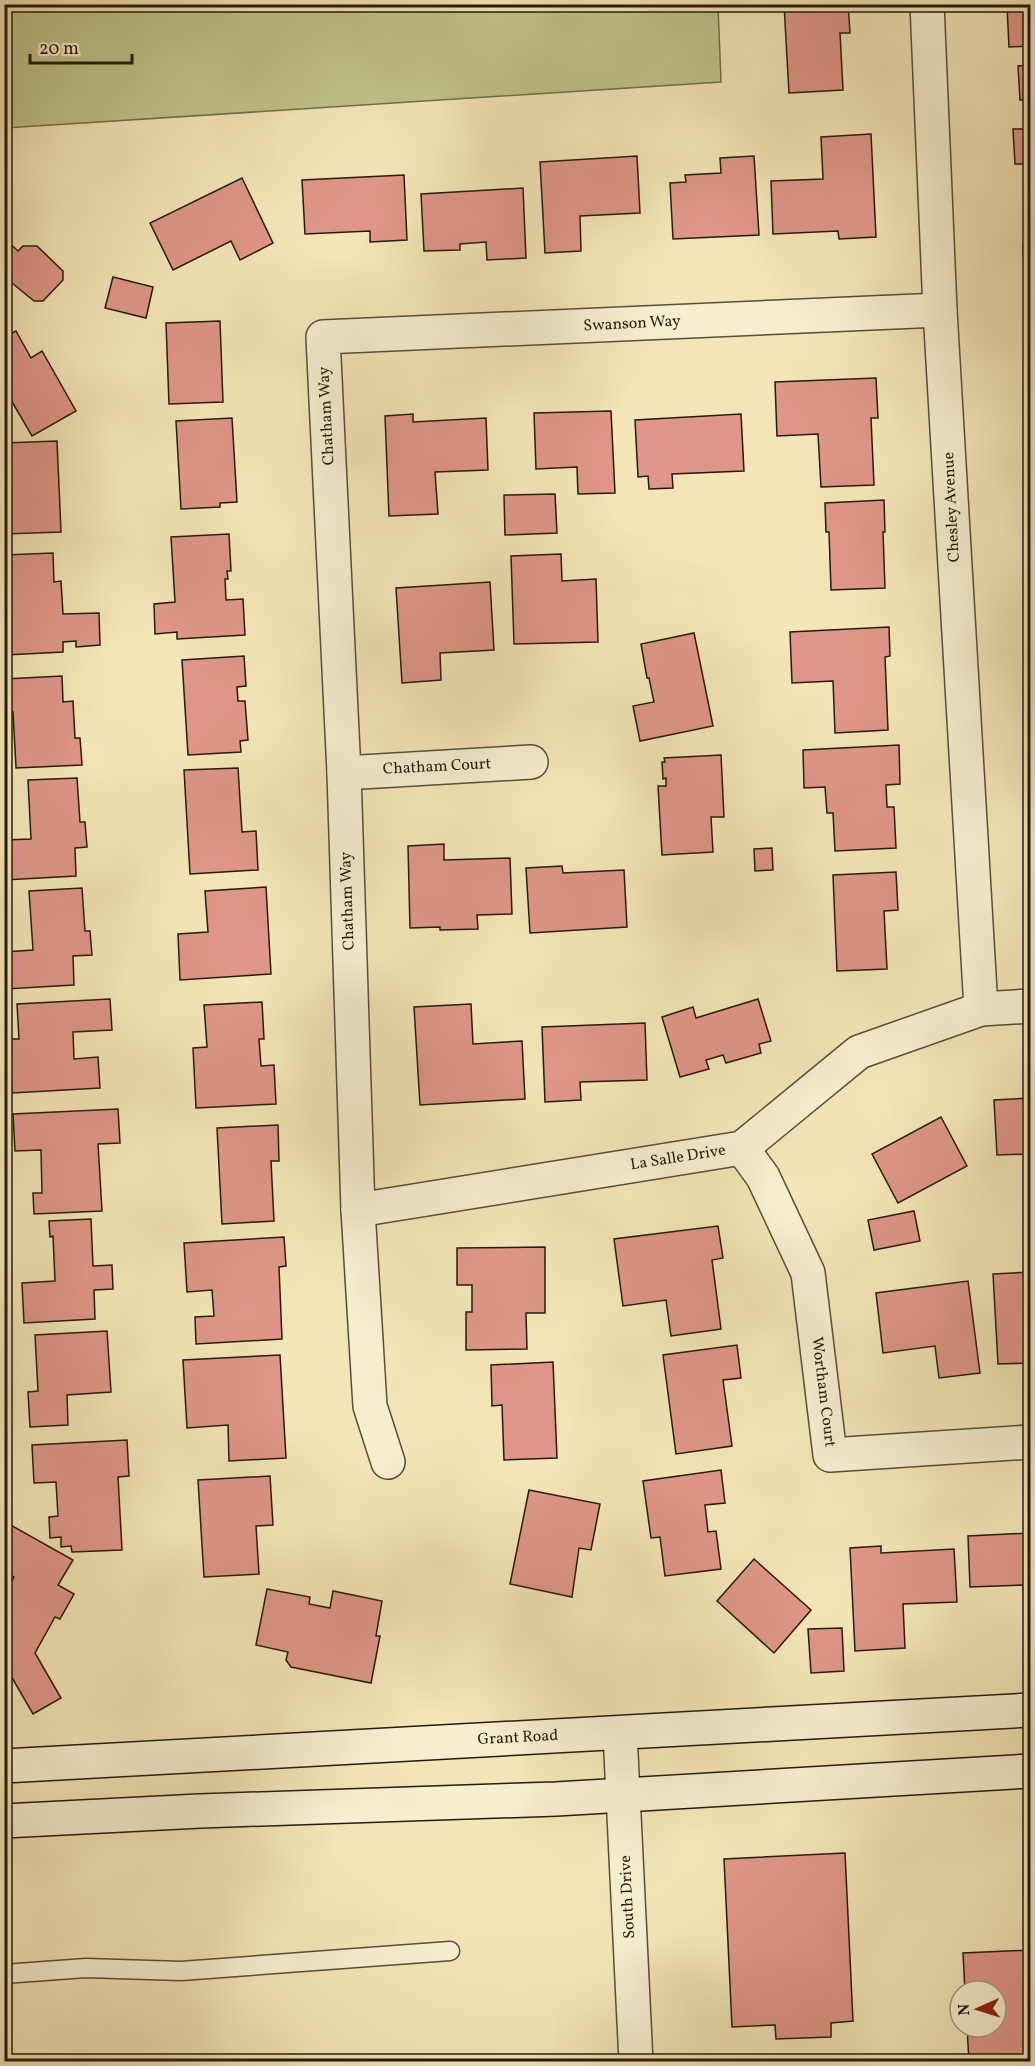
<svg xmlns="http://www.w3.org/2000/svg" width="1035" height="2066" font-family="Vollkorn,serif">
	<rect width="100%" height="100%" fill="#f3e5b7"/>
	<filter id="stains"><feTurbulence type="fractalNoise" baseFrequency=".00333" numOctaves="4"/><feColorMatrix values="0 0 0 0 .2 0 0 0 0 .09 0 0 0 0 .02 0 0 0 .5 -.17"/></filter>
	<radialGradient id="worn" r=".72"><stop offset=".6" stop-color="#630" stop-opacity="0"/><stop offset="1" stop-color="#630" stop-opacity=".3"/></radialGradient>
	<polygon fill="#c0c38a" stroke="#726f4c" stroke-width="1.5" points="5,4 718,5 721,82 5,128"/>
	<g fill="#df9688" stroke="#251b0d" stroke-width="1.5">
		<polygon points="784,4 848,4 850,33 840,33 843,90 789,93"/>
		<polygon points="1015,4 1030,4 1030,46 1009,47 1007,6"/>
		<polygon points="1030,65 1030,164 1015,164 1013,129 1027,129 1025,100 1020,100 1018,66"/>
		<polygon points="871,134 876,237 839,239 838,231 773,234 771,181 823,179 821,137"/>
		<polygon points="637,156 640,213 580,216 581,251 545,253 540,162"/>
		<polygon points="754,156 759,235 673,239 670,183 686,182 685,175 721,173 720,158"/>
		<polygon points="404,175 407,240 370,242 370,231 305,234 302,180"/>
		<polygon points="242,178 273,243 240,260 231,241 173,270 150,223"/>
		<polygon points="523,188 526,258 487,260 486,242 460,244 460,250 424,251 421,194"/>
		<polygon points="4,238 18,251 23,246 37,246 63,271 63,280 43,301 34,301 12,283 4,291"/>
		<polygon points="1023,246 1030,246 1030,281 1025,281"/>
		<polygon points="113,277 153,287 146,318 105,308"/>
		<polygon points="4,297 11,304 4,311"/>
		<polygon points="1030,299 1030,339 1028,340 1026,300"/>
		<polygon points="220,321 223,402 169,404 166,323"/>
		<polygon points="16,331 31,358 42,351 76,411 32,436 4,388 4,337"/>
		<polygon points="876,378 878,418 871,418 874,485 821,487 818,434 777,436 775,382"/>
		<polygon points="611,411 615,493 578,494 577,467 536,469 534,413"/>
		<polygon points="413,414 413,422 486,418 488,470 435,472 438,514 389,516 385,416"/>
		<polygon points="741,414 744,471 672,474 673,488 649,489 648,476 638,477 635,420"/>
		<polygon points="232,418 237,502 220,503 220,507 181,509 176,421"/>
		<polygon points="57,441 61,532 4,534 4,443"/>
		<polygon points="555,494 557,533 505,535 504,495"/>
		<polygon points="884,500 885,532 883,532 885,588 831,590 829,532 826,532 825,503"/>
		<polygon points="229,534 231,571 227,571 228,579 225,579 226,600 243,599 245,635 177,639 177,632 155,634 154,604 175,602 171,537"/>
		<polygon points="53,553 54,582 61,581 63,614 99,613 100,645 76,647 76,641 63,642 63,652 6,655 4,555"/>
		<polygon points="561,554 562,581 596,579 598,642 514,644 511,556"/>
		<polygon points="490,582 494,650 440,653 441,680 402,683 396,588"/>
		<polygon points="889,627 890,656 885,657 888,730 835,733 833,681 792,683 790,632"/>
		<polygon points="694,633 713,726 640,741 633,706 654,702 649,678 647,678 641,644"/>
		<polygon points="244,656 246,686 237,687 238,701 245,701 248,740 240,741 241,752 188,755 182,660"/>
		<polygon points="62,676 63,702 73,701 75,738 80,738 82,765 16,768 13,712 4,712 4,679"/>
		<polygon points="899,745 900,784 886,785 887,807 894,807 896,848 835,851 833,813 827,813 825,787 804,788 803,750"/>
		<polygon points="721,755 724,817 711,817 713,852 662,855 658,786 666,786 666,778 663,779 662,762 665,762 664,758"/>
		<polygon points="238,768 242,832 256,831 258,870 190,874 184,770"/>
		<polygon points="77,778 80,822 85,822 87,847 75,848 76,876 4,880 4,840 31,839 28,780"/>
		<polygon points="444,844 444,860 510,858 512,914 477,915 478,929 440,930 440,927 410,928 408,846"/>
		<polygon points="772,848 773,870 755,871 754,849"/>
		<polygon points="562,866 563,873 624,870 627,927 530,933 526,868"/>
		<polygon points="896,872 898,910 884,911 887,969 837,971 833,875"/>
		<polygon points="266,887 271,974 180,980 178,934 208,932 205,891"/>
		<polygon points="82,888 85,931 90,931 92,955 73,956 74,985 5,989 4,952 33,950 29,891"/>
		<polygon points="110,999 112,1030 73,1032 74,1059 98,1057 100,1088 12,1093 9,1039 19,1039 17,1004"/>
		<polygon points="758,999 771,1041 759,1044 761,1053 726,1063 723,1055 706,1060 709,1069 680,1077 662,1017 693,1007 696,1018"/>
		<polygon points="262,1002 264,1039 259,1039 261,1066 274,1065 276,1104 196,1108 193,1048 207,1047 204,1005"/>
		<polygon points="471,1004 473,1044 522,1041 525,1099 420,1105 414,1007"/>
		<polygon points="645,1023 647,1080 580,1082 581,1100 545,1102 542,1027"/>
		<polygon points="1030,1098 1030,1154 997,1155 994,1100"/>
		<polygon points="118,1109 120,1143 98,1144 102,1211 34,1214 33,1193 42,1193 41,1150 15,1151 13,1114"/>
		<polygon points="941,1117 967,1166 898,1203 872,1154"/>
		<polygon points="278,1125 279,1161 271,1161 274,1221 222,1224 217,1128"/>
		<polygon points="914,1211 920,1241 874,1250 868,1220"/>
		<polygon points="91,1219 93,1266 112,1265 113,1289 94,1290 95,1319 24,1323 22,1283 55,1281 53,1236 50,1237 49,1221"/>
		<polygon points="718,1226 723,1258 712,1260 721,1329 671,1336 666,1300 623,1306 614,1239"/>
		<polygon points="284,1237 286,1266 279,1267 282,1339 196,1344 195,1317 214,1316 212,1290 187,1292 184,1243"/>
		<polygon points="545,1247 545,1313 526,1313 527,1349 466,1350 466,1312 472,1312 472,1285 457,1285 457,1248"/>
		<polygon points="1030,1272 1030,1363 998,1364 993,1274"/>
		<polygon points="968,1281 980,1373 939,1378 935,1346 883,1353 876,1293"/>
		<polygon points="107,1331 111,1392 67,1395 68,1425 30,1427 28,1392 38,1391 35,1335"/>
		<polygon points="737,1345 741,1378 723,1380 732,1446 676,1454 663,1355"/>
		<polygon points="280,1355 286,1458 229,1461 228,1425 187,1428 183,1360"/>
		<polygon points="553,1362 557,1458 504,1460 502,1405 492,1406 491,1365"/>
		<polygon points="127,1440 129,1476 118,1477 122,1550 72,1552 71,1546 61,1547 61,1537 50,1538 49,1517 58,1516 56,1482 34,1483 32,1445"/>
		<polygon points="721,1470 725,1503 705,1505 708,1532 716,1531 721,1569 665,1576 660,1537 651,1538 643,1481"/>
		<polygon points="270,1476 273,1525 256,1526 259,1574 204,1577 198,1480"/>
		<polygon points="529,1490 600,1504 591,1550 579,1548 572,1597 510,1584"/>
		<polygon points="7,1523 73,1560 58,1585 74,1594 60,1619 55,1617 35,1653 61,1698 33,1714 4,1664 4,1594 14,1577 4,1571 4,1528"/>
		<polygon points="1030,1533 1030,1626 1025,1627 1023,1585 970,1587 968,1536"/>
		<polygon points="881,1546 881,1553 954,1549 957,1602 903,1604 905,1648 855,1651 850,1548"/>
		<polygon points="754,1559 811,1610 774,1653 717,1601"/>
		<polygon points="267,1589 310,1597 309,1604 330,1608 333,1591 382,1601 376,1636 380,1636 371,1683 291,1667 286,1660 288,1652 256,1645"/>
		<polygon points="842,1628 844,1671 811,1673 808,1629"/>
		<polygon points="845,1853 853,2021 831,2023 831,2037 776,2039 775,2025 732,2027 724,1859"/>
		<polygon points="1030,1950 1030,2062 969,2062 967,2027 996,2027 996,1991 965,1991 963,1953"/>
	</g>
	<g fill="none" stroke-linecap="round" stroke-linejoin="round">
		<g stroke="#584e38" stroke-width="21">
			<polyline id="lane" points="4,1974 86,1968 181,1971 450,1951"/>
		</g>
		<g stroke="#584e38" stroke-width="36">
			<g id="street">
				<polyline points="927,4 940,310 981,1009"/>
				<polyline points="344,773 531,762"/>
				<polyline points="742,1148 763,1177 808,1273 830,1455 1030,1442"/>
				<polyline points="358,1210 742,1148 859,1052 981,1009 1030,1006"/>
				<polyline points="388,1462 370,1406 358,1210 344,773 323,337 940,310"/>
				<polyline points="620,1733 636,2062"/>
			</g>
		</g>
		<g stroke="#251b0d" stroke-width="36">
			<g id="secondary">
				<polyline points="4,1766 1030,1710"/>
				<polyline points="4,1821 200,1811 556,1799 1030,1771"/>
			</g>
		</g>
		<use href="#lane" stroke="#f7eed0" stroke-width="18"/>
		<use href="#street" stroke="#f7eed0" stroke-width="33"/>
		<use href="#secondary" stroke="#f7eed0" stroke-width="33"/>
	</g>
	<g text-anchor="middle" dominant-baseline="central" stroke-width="6" stroke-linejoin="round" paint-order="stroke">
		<g font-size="16" fill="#251b0d" stroke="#f7eed0">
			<text transform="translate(632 324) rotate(-3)">Swanson Way</text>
			<text transform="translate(327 416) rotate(-93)">Chatham Way</text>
			<text transform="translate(952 507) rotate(-93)">Chesley Avenue</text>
			<text transform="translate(437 767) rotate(-3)">Chatham Court</text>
			<text transform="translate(348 901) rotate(-92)">Chatham Way</text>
			<text transform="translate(678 1158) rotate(-9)">La Salle Drive</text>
			<text transform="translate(823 1392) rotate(83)">Wortham Court</text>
			<text transform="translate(518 1738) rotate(-3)">Grant Road</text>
			<text transform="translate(628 1897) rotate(-93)">South Drive</text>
		</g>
	</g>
	<rect width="1035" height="2066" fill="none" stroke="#f3e5b7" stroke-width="24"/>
	<rect x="6" y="6" width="1023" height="2054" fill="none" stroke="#251b0d" stroke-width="3"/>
	<rect x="12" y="12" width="1011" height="2042" fill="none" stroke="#251b0d" stroke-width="1.5"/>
	<g transform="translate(978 2009) rotate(267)"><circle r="28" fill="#f7eed0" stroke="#a39a82" stroke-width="1.5"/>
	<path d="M0-4.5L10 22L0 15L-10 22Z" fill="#8f2418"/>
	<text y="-9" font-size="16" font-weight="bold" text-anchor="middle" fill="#251b0d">N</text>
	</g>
	<path d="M30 54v9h102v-9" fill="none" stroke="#251b0d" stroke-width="3"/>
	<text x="39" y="54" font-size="18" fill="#251b0d" stroke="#f7eed0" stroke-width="4.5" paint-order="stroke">20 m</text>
	<rect width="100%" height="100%" filter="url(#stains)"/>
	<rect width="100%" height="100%" fill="url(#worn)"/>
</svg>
